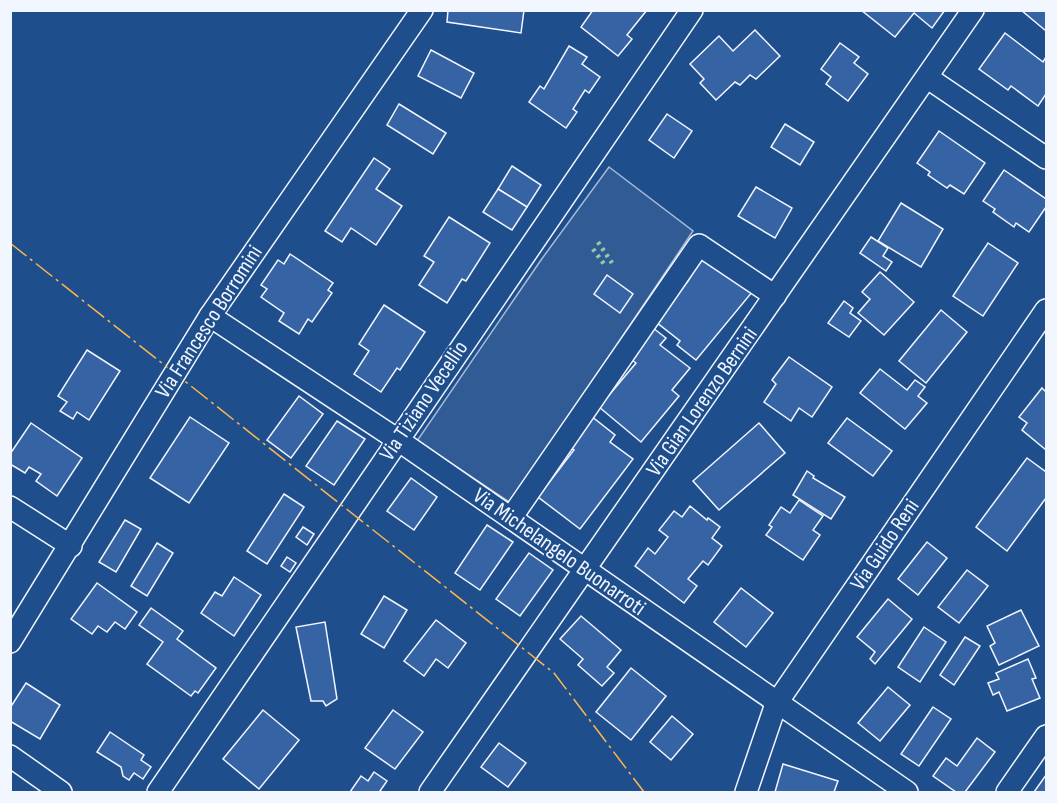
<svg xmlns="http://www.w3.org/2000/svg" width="1057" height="803" font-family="'Sofia Sans Condensed',sans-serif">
	<rect width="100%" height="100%" fill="#1f4e8c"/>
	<polygon fill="#305b95" stroke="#a8bbd7" stroke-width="1.5" points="609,167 693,231 511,503 417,441 541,260"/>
	<g fill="#3563a3" stroke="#f2f6ff" stroke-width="1.5">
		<polygon points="448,10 524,10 521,33 447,22"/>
		<polygon points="593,10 647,10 627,35 632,39 618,56 581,27"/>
		<polygon points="861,10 945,10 932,28 914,13 895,37"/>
		<polygon points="1021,10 1046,10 1046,31"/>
		<polygon points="755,30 780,56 756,79 750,75 740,85 735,82 716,100 700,83 704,79 690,64 719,36 733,51"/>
		<polygon points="1005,33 1043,62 1046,57 1046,94 1038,106 1011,86 1008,90 979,69"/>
		<polygon points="840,43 859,57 854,63 868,74 848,101 826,84 831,77 821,69"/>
		<polygon points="569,46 587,57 582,64 600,77 589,93 585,90 573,109 577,112 566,128 529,102 540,86 544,89"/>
		<polygon points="431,50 474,73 461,98 418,76"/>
		<polygon points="399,104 446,133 433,154 387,125"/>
		<polygon points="667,114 692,131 674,158 649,140"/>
		<polygon points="785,124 814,142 800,165 771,147"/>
		<polygon points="939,131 985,163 964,194 950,185 947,188 928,175 930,172 917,163"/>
		<polygon points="374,158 390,169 376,189 402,206 376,245 351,228 342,242 325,231"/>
		<polygon points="512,166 541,185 527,207 498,189"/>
		<polygon points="1004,170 1046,199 1046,207 1029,232 1016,223 1014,227 993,212 995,209 983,201"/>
		<polygon points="756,187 792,208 775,238 738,216"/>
		<polygon points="498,189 527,207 512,230 483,212"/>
		<polygon points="901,203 943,229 921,267 878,241"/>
		<polygon points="449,217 490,243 466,281 462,279 447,303 419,285 434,262 424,256"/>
		<polygon points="871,237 888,248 883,256 892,262 886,271 860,253"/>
		<polygon points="988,243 1018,263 983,316 953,296"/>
		<polygon points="290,254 333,283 328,290 332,293 312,322 308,319 299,334 279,321 284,313 261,297 267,289 261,285 278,260 284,264"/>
		<polygon points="703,255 753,291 696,360 677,345 680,341 656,322 688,281"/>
		<polygon points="880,272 914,302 884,335 858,313 870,299 862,292"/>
		<polygon points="607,275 633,294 620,313 594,294"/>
		<polygon points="844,301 853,308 850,313 861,321 849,337 828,323"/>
		<polygon points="384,305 425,332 400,370 397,368 381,392 354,374 369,351 359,344"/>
		<polygon points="941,310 967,332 926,383 899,361"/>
		<polygon points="653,328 666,338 660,345 690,368 672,390 679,396 641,442 599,407 636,363 628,357"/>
		<polygon points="87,350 120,371 89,420 77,412 73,419 60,411 67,402 58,396"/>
		<polygon points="789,357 832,387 812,417 799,408 791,421 764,402 776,384 772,380"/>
		<polygon points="880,369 907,390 915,380 925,387 918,396 927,403 905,429 860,393"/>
		<polygon points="1042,388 1046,392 1046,450 1022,430 1027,423 1019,417"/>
		<polygon points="299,396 323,414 291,458 267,440"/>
		<polygon points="591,416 615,435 610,442 633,459 580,529 538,497 574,450 568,446"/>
		<polygon points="190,417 229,443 189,503 150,478"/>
		<polygon points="847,418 892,451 873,476 828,443"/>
		<polygon points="337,421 365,439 334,485 306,466"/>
		<polygon points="31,423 82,458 57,496 36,481 41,474 29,467 25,473 10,464 10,454"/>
		<polygon points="759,423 785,453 719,510 693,481"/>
		<polygon points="1027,458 1046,472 1046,498 1007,551 976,527"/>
		<polygon points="807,471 814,476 813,478 845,497 831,519 793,495"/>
		<polygon points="411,478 437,497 414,530 387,511"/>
		<polygon points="284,494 304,507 267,564 247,551"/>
		<polygon points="799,500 823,516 813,530 820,535 803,560 766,535 772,527 769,525 781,507 790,513"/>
		<polygon points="690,506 707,520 708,518 720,527 712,538 722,546 708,565 703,561 688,579 697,586 684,603 635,566 648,548 655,554 668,537 659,530 674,511 682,517"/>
		<polygon points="125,520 141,529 116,572 99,562"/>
		<polygon points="487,525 513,542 480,590 455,573"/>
		<polygon points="303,527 314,534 307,545 296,537"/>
		<polygon points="927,542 947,558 918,595 898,579"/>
		<polygon points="157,543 173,553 147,596 131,586"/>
		<polygon points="529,553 553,570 520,616 496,599"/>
		<polygon points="287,557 296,563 290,572 281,566"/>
		<polygon points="967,570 988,586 959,623 938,607"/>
		<polygon points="234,577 261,595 234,636 201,613 215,592 222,596"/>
		<polygon points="97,583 137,612 125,629 115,622 107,632 98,626 92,634 71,619"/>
		<polygon points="741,588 773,613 746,647 714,622"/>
		<polygon points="384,596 407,610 384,648 361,634"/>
		<polygon points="888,599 912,619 875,664 870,659 875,652 857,637"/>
		<polygon points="151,608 183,631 177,639 216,668 198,693 195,691 191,696 147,664 163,642 139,625"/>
		<polygon points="1021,610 1039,646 999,665 990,646 995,643 987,626"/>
		<polygon points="581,616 621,650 607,667 614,673 602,686 578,665 583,659 560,639"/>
		<polygon points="436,620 466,643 448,668 436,659 424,676 404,661"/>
		<polygon points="325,622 337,699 326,706 323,701 311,701 296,627"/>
		<polygon points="924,627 946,642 920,682 898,667"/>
		<polygon points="965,637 980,646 954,685 940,675"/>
		<polygon points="1028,659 1036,678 1032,679 1040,698 1007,711 999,692 993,695 988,683 999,679 996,673"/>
		<polygon points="631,668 666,696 631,740 596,712"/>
		<polygon points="26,683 60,705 40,739 10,721 10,708"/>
		<polygon points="888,687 910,705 880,741 858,723"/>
		<polygon points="933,707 951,719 919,766 901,754"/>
		<polygon points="263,710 299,740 259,789 223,759"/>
		<polygon points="393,710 423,732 395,769 365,748"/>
		<polygon points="672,716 693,734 671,760 650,742"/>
		<polygon points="110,732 144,755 141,760 151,767 143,779 134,773 129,780 123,776 121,767 97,752"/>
		<polygon points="977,738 995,752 965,792 956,792 933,776 946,758 957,766"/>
		<polygon points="499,743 526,763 508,787 481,767"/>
		<polygon points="783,764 838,781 834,792 775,792"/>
		<polygon points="374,772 387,781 380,791 382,792 350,792 361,776 368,781"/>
		<polygon points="1046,775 1046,792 1034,792"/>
	</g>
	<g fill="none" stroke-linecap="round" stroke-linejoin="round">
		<g stroke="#f2f6ff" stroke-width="24">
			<g id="minor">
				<polyline points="928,78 1046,158"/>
				<polyline points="210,316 398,440 907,792"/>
				<polyline points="10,507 71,546"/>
				<polyline points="511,518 699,245 775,296"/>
				<polyline points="10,642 210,316 422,10"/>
				<polyline points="10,756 61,792"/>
				<polyline points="158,792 692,10"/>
				<polyline points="430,792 973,10"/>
				<polyline points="746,792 776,704 1046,310"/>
				<polyline points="1007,792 1046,736"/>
			</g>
		</g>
		<use href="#minor" stroke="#1f4e8c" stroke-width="21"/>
		<g stroke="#97c8a6" stroke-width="4.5" stroke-dasharray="3 4.5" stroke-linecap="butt">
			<polyline points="598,242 612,263"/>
			<polyline points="593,249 604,264"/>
		</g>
		<polyline stroke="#ffb74d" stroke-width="1.5" stroke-dasharray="21 4.5 3 4.5" stroke-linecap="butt" points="10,243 554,673 644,792"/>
	</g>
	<g text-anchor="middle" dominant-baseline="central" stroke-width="4.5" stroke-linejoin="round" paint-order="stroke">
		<g font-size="22" fill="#f2f6ff" stroke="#1f4e8c">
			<text transform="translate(209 322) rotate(-57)">Via Francesco Borromini</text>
			<text transform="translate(424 401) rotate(-56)">Via Tiziano Vecellio</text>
			<text transform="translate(702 402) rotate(-55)">Via Gian Lorenzo Bernini</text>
			<text transform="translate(885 545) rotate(-56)">Via Guido Reni</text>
			<text transform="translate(559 552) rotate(35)">Via Michelangelo Buonarroti</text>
		</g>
	</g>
	<rect width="1057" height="803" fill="none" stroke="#f2f6ff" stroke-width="24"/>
</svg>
